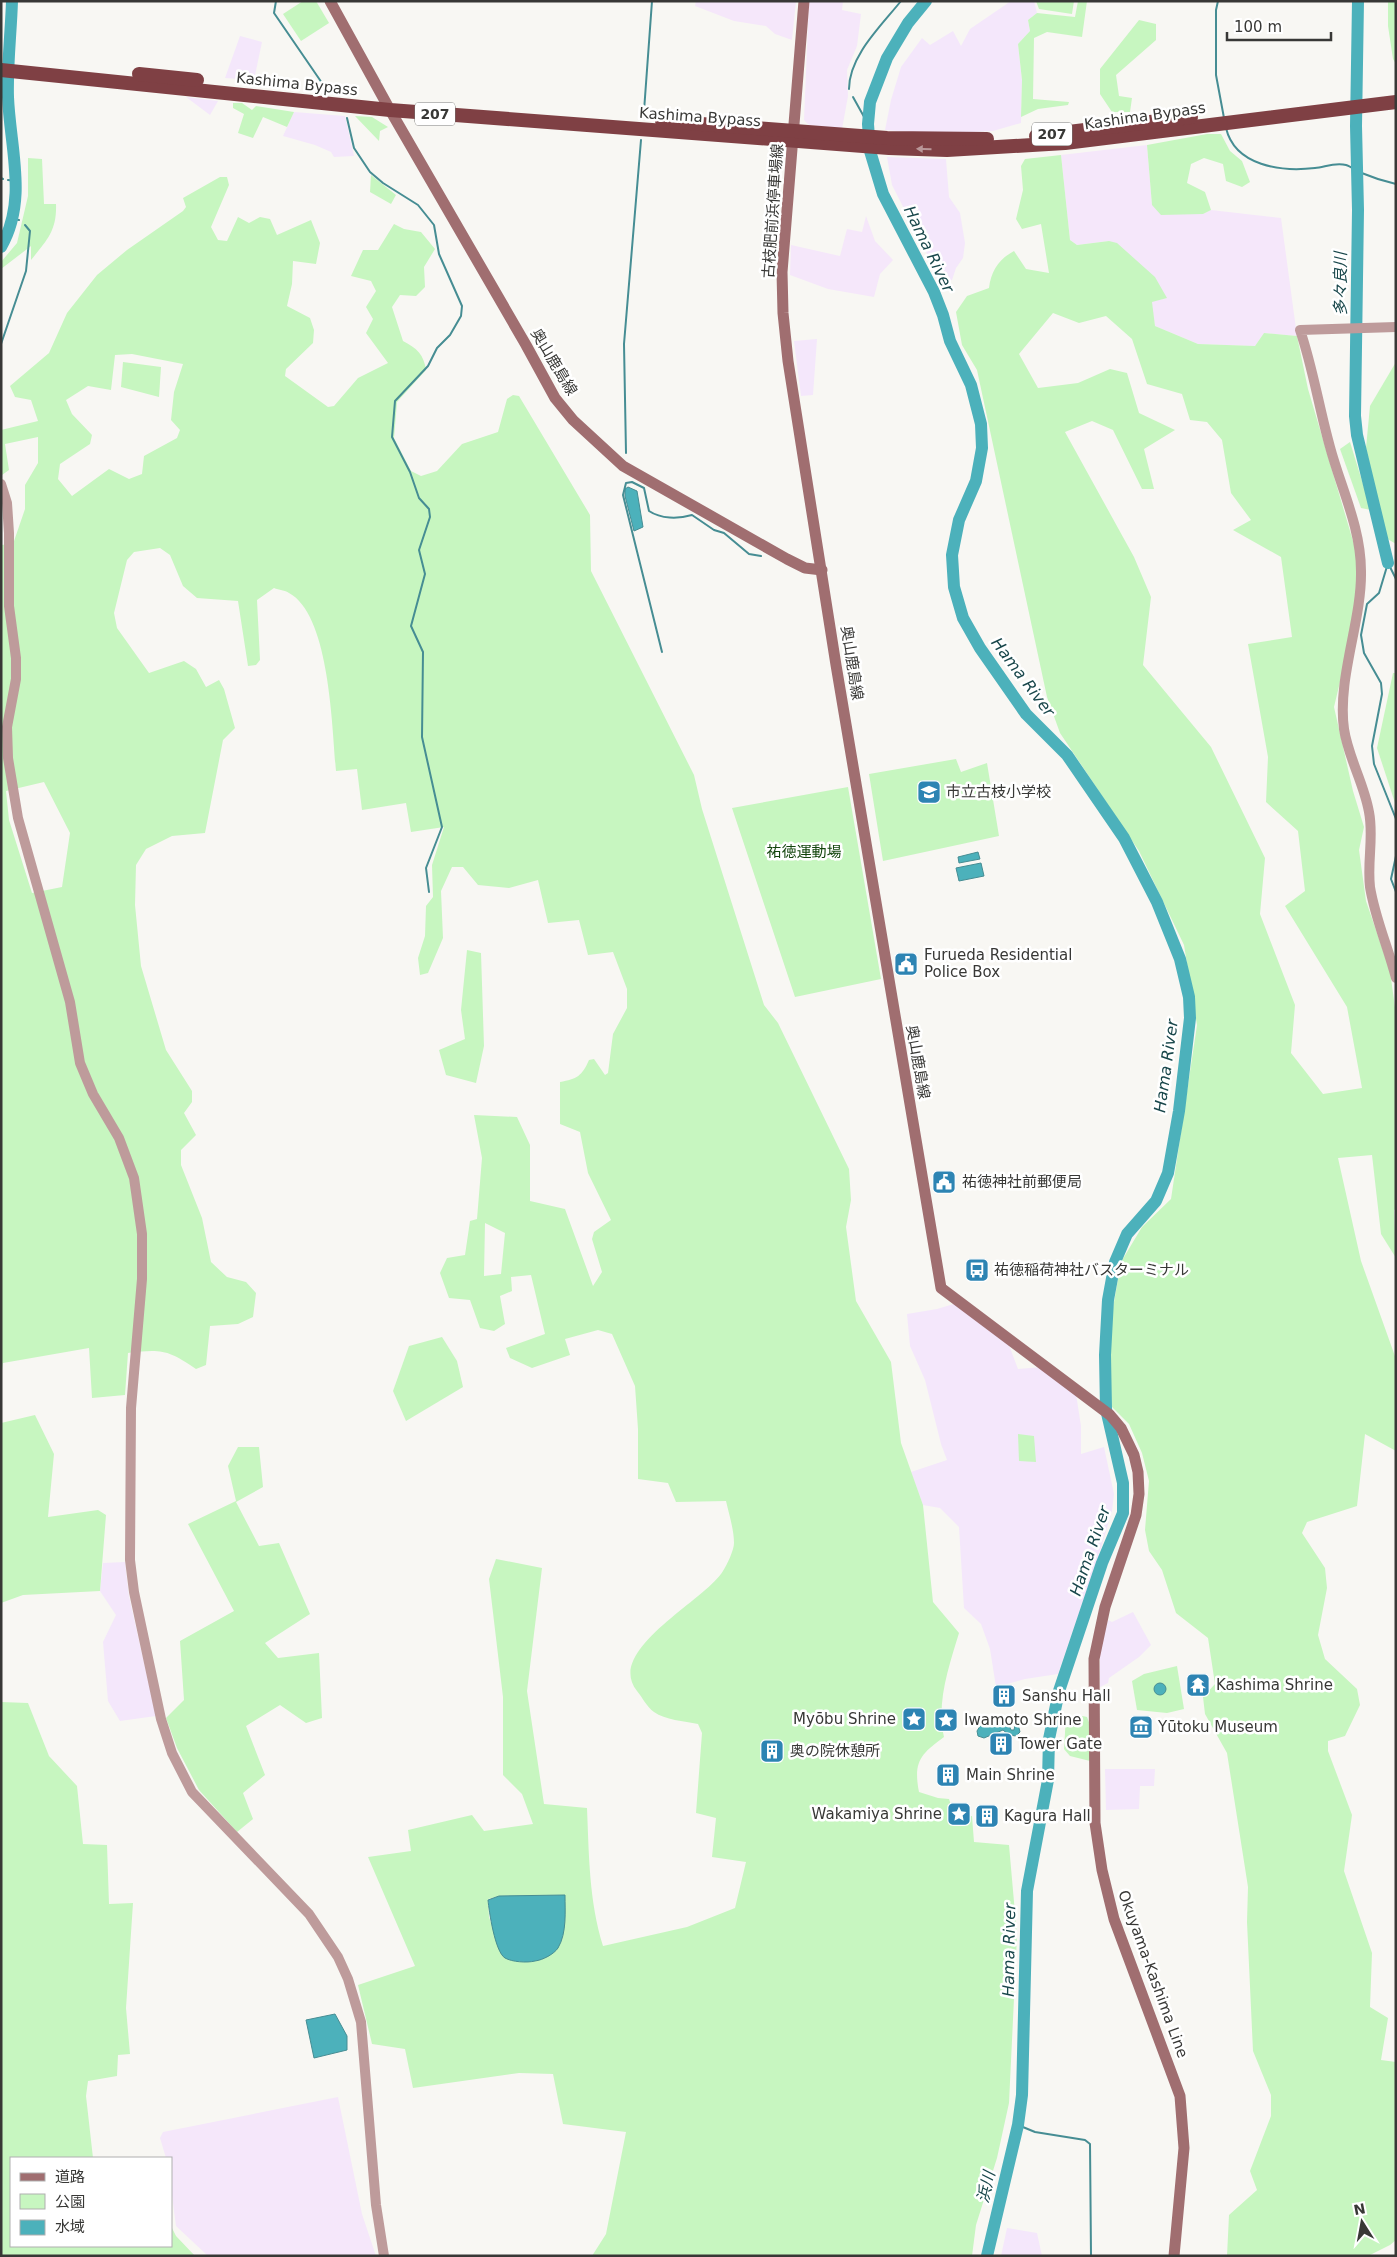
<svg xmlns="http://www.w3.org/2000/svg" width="1397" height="2257" font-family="'DejaVu Sans','Noto Sans JP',sans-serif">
	<rect width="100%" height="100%" fill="#f8f7f3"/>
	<g fill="#f4e7fb">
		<polygon points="1011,1 1034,1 1037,13 1028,20 1030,31 1018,44 1022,80 1021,123 993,131 933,134 885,130 891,100 901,67 922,38 930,45 953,31 961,46 970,29"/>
		<polygon points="240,36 262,42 254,80 225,78"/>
		<polygon points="186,97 218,101 210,115"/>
		<polygon points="294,112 345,116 354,156 334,157 331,152 315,145 283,136"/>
		<polygon points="887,157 946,159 949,197 960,213 965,243 963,258 956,268 952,280 942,283 892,185"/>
		<polygon points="817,339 813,395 801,396 794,341"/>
		<polygon points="957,1303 1007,1340 1018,1369 1043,1367 1076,1394 1081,1426 1081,1454 1104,1447 1114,1494 1112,1511 1101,1548 1058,1674 1025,1679 996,1687 990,1649 981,1624 964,1608 959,1527 940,1508 923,1505 911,1472 947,1460 941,1444 925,1380 910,1346 907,1314 937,1309"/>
		<polygon points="125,1562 129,1596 156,1716 120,1721 108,1701 103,1642 116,1615 100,1591 103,1563"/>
		<polygon points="1133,1612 1151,1645 1139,1657 1109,1678 1108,1683 1100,1687 1100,1649 1108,1620 1112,1622"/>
		<polygon points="1105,1769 1155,1769 1154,1786 1140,1786 1139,1809 1106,1810"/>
		<polygon points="1007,2228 1037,2233 1042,2256 1001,2256"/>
	</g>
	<g fill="#f5e7fa">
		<polygon points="696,1 796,1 792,40 775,34 766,26 734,21 695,6"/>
		<polygon points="809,1 843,1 842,10 861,14 857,46 847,70 848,96 842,129 809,125 804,120"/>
		<polygon points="1147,145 1152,205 1203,214 1211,210 1281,218 1297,336 1264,333 1255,346 1198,344 1155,326 1151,302 1166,298 1109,241 1077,245 1070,240 1061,155"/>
		<polygon points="866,216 875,241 893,260 880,274 874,297 828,289 790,275 791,245 840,256 847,229 862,232"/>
		<polygon points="338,2097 362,2214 376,2256 208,2256 176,2226 171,2188 171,2158 166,2158 160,2138 163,2132"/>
	</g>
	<g fill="#c7f6c0" fill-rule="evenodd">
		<polygon points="303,1 316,1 329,23 301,41 283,14"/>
		<polygon points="1036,1 1074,1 1072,14 1039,9"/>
		<polygon points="1078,1 1087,1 1082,37 1047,32 1034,38 1033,99 1069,102 1068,105 1038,109 1021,117 1022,80 1018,44 1030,31 1028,20 1037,13 1075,17"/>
		<polygon points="1388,1 1396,1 1396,64 1393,59 1388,26"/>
		<polygon points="1139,20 1156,24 1156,40 1116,75 1119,96 1132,98 1130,112 1112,112 1100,94 1100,69"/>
		<polygon points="233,103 242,103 252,110 256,106 294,112 287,127 263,117 253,138 238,133 244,114 233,108"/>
		<polygon points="355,116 372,117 388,127 380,131 379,141"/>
		<polygon points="1207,134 1221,134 1230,151 1242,161 1250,182 1242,187 1226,181 1223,164 1204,158 1191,164 1187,183 1205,192 1211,210 1203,214 1161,215 1152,205 1147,145"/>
		<path d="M 1061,155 L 1070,240 L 1077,245 L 1109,241 L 1117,243 L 1155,277 L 1167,298 L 1152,302 L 1155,326 L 1198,344 L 1255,346 L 1264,333 L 1297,336 L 1308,389 L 1361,568 L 1345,661 L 1334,707 L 1353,791 L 1364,827 L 1359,850 L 1366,901 L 1390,971 L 1396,1015 L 1396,1209 L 1394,1210 L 1396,1258 L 1381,1234 L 1372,1155 L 1338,1158 L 1361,1261 L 1396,1359 L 1396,1451 L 1365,1434 L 1357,1506 L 1307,1522 L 1302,1533 L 1325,1568 L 1327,1588 L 1318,1635 L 1325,1659 L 1357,1689 L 1360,1705 L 1345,1736 L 1328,1741 L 1328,1751 L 1352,1815 L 1344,1871 L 1372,1953 L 1370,2007 L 1388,2018 L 1381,2060 L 1396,2062 L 1396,2240 L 1390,2245 L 1368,2256 L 1227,2256 L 1229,2215 L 1257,2190 L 1250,2171 L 1271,2116 L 1271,2095 L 1253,2051 L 1247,1922 L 1248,1887 L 1227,1753 L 1205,1714 L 1203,1697 L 1215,1684 L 1208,1638 L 1176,1613 L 1162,1570 L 1149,1551 L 1145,1530 L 1149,1481 L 1142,1453 L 1129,1424 L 1111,1406 L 1110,1325 L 1121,1262 L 1142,1227 L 1171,1199 L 1197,1025 L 1184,945 L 1139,851 L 1060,733 L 1047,697 L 977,370 L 962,345 L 956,312 L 967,296 L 989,288 C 991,271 999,259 1014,251 L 1026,269 L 1049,273 L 1041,224 L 1022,229 L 1016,219 L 1023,190 L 1021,166 L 1025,159 ZM 1053,313 L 1079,323 L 1106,316 L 1132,339 L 1147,384 L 1182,394 L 1190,420 L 1207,422 L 1222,440 L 1231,493 L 1251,520 L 1233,530 L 1281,557 L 1292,637 L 1248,644 L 1268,757 L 1266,802 L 1298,831 L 1305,891 L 1285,906 L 1347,1007 L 1362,1088 L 1323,1094 L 1291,1053 L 1295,1005 L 1260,914 L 1265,858 L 1211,747 L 1143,665 L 1151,597 L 1134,557 L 1065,432 L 1092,421 L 1113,430 L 1142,489 L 1154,489 L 1144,449 L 1175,430 L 1139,413 L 1127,373 L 1110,369 L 1078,383 L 1038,388 L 1019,354 Z"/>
		<path d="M 28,158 L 42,159 L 44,204 L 56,204 C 57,231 47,240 31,260 L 31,246 L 1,269 L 1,262 L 17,243 L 28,196 Z"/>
		<polygon points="371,175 396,195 391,204 370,192"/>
		<path d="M 220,177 L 227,177 L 229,185 L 211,227 L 218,240 L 227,241 L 238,217 L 249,223 L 260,217 L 270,219 L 277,235 L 311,220 L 320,243 L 316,264 L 293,261 L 292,284 L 287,306 L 310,318 L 314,330 L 313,343 L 286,369 L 285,376 L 328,407 L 334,406 L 358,378 L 388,363 L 366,333 L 373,319 L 366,307 L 376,291 L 371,281 L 351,276 L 363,250 L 378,250 L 394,224 L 404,229 L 421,232 L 435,249 L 424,267 L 425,287 L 416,296 L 400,295 L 392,307 L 403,341 C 417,348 424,355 426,370 L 397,402 L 394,438 L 411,471 L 421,476 L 437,471 L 462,444 L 498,432 L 507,399 L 513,395 L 519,396 L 590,515 L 591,571 L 694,775 L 702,809 L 764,1005 L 778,1023 L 849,1169 L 851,1200 L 846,1227 L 856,1301 L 891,1362 L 901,1443 L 923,1505 L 933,1602 L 959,1633 C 949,1666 936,1703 944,1737 C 921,1754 913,1761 919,1792 L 938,1798 L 949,1799 L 953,1811 L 956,1812 L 959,1818 L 972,1816 L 974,1842 L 1009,1845 L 1017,1936 L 1009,2103 L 997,2158 L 976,2225 L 972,2256 L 592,2256 L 606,2234 L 626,2132 L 563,2124 L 553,2074 L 519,2073 L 413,2088 L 405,2049 L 372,2044 L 358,1985 L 415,1966 L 368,1857 L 411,1851 L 408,1830 L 472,1815 L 484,1831 L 533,1824 L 522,1794 L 503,1775 L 503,1697 L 489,1579 L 496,1559 L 542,1568 L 527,1691 L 544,1804 L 587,1808 C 589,1855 589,1901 603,1946 L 687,1927 L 735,1908 L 746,1862 L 712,1857 L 716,1818 L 696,1813 L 702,1733 L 698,1724 C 684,1721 665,1720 654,1712 C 647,1707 642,1697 637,1691 C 604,1650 705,1601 723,1571 C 727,1565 734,1550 734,1543 C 734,1530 729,1514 726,1501 L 676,1502 L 668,1483 L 638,1479 L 638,1429 L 635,1386 L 612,1334 L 598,1330 L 565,1339 L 570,1355 L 532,1368 L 510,1358 L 506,1348 L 545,1334 L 531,1275 L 511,1277 L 512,1291 L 500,1296 L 505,1324 L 494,1331 L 480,1328 L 470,1300 L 449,1298 L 440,1273 L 447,1258 L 465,1255 L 470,1221 L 477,1219 L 482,1158 L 474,1115 L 517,1117 L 530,1145 L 530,1201 L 565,1209 L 593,1286 L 602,1272 L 592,1239 L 594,1232 L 611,1220 L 588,1173 L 580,1132 L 560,1124 L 560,1082 C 577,1079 582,1076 589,1060 L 594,1059 L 605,1075 L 608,1073 L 613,1034 L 627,1008 L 627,989 L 613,952 L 588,955 L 579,920 L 548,923 L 538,880 L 509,888 L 478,885 L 463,867 L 452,867 L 441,891 L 443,938 L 428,973 L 420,975 L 418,958 L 425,936 L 426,906 L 433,897 L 432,865 L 444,827 L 411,832 L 406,803 L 362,810 L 357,769 L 336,771 C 332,728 330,615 289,593 C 285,590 279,590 274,588 L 257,600 L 260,660 L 256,665 L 248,666 L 238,601 L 197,598 L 183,586 L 170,555 L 160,548 L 134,552 L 127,560 L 114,613 L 117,628 L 149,673 L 184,661 L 196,669 L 206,687 L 219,680 L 224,689 L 235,728 L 223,740 L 205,833 L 172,836 L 146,849 L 136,865 L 135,905 L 141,966 L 166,1050 L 192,1091 L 192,1102 L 184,1113 L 196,1135 L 181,1150 L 181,1165 L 202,1218 L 211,1262 L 227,1277 L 246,1282 L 256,1293 L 253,1317 L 238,1324 L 210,1326 L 206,1365 L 196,1369 C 168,1350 162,1349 128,1353 L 125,1395 L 92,1398 L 89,1348 L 3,1363 L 1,1377 L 1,545 L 13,544 L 25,509 L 25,485 L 38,463 L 38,437 L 5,444 L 9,470 L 2,475 L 1,430 L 38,421 L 31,400 L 15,397 L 10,386 L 49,353 L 67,313 L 97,275 L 127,250 L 183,211 L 186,207 L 183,198 ZM 132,354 L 183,364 L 174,392 L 171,420 L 180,430 L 177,438 L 144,456 L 142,474 L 129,479 L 109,469 L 72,496 L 58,479 L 60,464 L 90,444 L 92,435 L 72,414 L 66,400 L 88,386 L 111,390 L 115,355 ZM 44,782 L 70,833 L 62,887 L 32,893 L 9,820 L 6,791 ZM 485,1223 L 505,1233 L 501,1274 L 484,1276 ZM 565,1895 L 553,1953 C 529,1966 526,1962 501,1953 L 489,1917 L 488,1899 L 500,1896 Z"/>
		<polygon points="123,362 161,367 159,397 121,387"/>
		<polygon points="1396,362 1396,544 1386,538 1366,448 1370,406"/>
		<polygon points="1350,442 1371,510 1361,508 1340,449"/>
		<polygon points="1393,673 1396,673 1396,806 1377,748"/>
		<polygon points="956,759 961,772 987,763 999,836 883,861 869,774"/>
		<polygon points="848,787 881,979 795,997 732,808"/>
		<polygon points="467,950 481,953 484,1046 476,1083 446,1075 439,1050 465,1039 461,1010"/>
		<polygon points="442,1337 457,1361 463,1387 406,1421 393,1391 409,1346"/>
		<polygon points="35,1415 54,1454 48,1517 98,1510 106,1515 100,1591 23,1595 1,1603 1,1423"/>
		<polygon points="1018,1434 1034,1436 1036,1462 1019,1461"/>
		<polygon points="238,1447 259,1447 263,1487 236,1502 259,1546 279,1543 310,1614 265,1643 278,1658 319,1653 322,1718 306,1723 280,1705 246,1726 265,1775 243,1793 253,1819 237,1832 199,1790 177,1748 166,1718 184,1700 180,1641 234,1611 188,1524 236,1501 228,1466"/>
		<polygon points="1177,1666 1184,1709 1167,1713 1137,1710 1132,1681 1144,1674"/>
		<polygon points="1,1702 28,1703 49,1756 77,1786 83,1844 107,1845 109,1904 133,1903 126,2008 130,2054 118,2055 117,2076 88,2081 86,2096 93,2158 11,2158 11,2246 171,2246 171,2226 176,2236 195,2256 1,2256"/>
		<polygon points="1078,1715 1087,1717 1090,1725 1090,1761 1070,1756 1064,1749 1066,1716"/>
	</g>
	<g fill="#4cb1bb" stroke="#468d93">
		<polygon points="628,487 637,491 643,527 634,531 625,496 625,489"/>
		<polygon points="978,852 980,859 959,863 958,857"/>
		<polygon points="981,863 984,876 959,881 956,868"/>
		<circle cx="1160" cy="1689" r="6"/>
		<polygon points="993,1722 999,1724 1008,1723 1011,1730 1014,1730 1015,1725 1018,1724 1020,1732 1016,1736 1009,1735 1003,1730 984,1738 978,1736 977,1731 980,1726"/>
		<path d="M 565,1895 C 565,1911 567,1933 558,1948 C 554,1954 543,1960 535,1961 C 527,1963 512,1962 505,1958 C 495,1952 489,1911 488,1900 L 499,1896 Z"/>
		<polygon points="335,2014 347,2036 347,2050 314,2058 306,2020"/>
	</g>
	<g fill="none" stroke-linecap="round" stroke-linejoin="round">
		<g stroke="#468d93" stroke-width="2">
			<polyline points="276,1 274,13 322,83"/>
			<polyline points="1218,1 1216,10 1216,75 1224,118"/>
			<path d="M 849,89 C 849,56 881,26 901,1"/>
			<polyline points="853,97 868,124"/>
			<polyline points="644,111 652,1"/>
			<polyline points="347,118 354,148 370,172 383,183 418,205 434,225 439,254 462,306 461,316 450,335 437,348 428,366 395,401 392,437 410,472 419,498 429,509 430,517 419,550 425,574 411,626 423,652 422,737 442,827 426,868 429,892"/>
			<path d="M 1226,128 C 1235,166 1281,172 1315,168 C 1325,167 1335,162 1346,165 C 1350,166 1355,170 1359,172 C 1371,177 1383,181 1396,184"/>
			<polyline points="1,178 3,179"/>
			<polyline points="8,180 17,181"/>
			<polyline points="13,219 19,220"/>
			<polyline points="1,344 26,271 30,231 25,225"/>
			<polyline points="626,453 624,344 641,140"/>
			<polyline points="1388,563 1379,593 1367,604 1361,635 1364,653 1381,683 1382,694 1372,746 1374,764 1396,819"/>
			<polyline points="1388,563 1396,579"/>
			<path d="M 662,652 L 623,495 L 626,483 L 632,482 L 644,488 L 649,511 C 661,519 678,519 692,515 L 714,530 L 724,533 L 749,554 L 761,556"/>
			<polyline points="1396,856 1391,879 1396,892"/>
			<polyline points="1018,2125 1035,2132 1085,2140 1090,2144 1091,2256"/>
		</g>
		<g stroke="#4cb1bb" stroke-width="12">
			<polyline points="926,1 908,23 887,58 870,102 868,124 870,151 883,194 934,292 943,315 950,341 971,385 981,424 982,448 976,481 959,520 952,555 954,587 963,618 980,648 1026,714 1067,755 1124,838 1157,902 1180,959 1189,997 1190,1018 1179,1111 1168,1173 1156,1201 1127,1234 1115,1262 1108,1300 1105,1355 1106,1409 1123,1483 1123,1513 1102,1563 1059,1691 1049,1739 1048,1780 1027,1891 1022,2095 1018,2125 987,2256"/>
			<polyline points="1358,1 1356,126 1358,210 1355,416 1357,435 1388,563"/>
			<path d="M 1,247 C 28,200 10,148 8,97 C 7,65 11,33 12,1"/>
		</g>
		<g stroke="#be9b9b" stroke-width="10">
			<path d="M 1396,327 L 1300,330 C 1313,368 1319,408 1330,447 C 1341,488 1361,528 1361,571 C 1362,621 1337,678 1344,729 C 1348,757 1364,783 1369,812 C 1374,837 1367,861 1370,887 C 1375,918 1388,947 1396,978"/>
			<polyline points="1,484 7,503 9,533 9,606 16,658 16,679 7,727 8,758 18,818 70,1002 80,1063 93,1094 119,1138 134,1178 142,1234 142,1279 131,1408 130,1560 134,1592 161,1719 172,1753 192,1792 309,1914 338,1957 348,1979 361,2022 376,2205 384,2256"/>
		</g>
		<g stroke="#a06e70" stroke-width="11">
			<polyline points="330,1 390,110 526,345 555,398 573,420 623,466 787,559 805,568 822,570"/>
			<polyline points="804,1 782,272 783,313 788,361 836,665 941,1288 1110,1415 1121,1428 1134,1455 1138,1472 1139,1494 1136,1515 1105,1607 1094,1659 1095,1823 1102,1870 1114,1919 1180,2096 1184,2148 1174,2256"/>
		</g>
		<g stroke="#7f4044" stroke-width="14">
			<polyline points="1,70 390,110 889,148 947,150 1065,143 1396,102"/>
			<polyline points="139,74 197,80"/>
			<polyline points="662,121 887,138 987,139"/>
			<polyline points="1036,136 1191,117"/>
		</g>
	</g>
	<defs><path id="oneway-solid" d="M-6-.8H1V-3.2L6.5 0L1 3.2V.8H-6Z" transform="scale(1.25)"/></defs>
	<use fill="#b99698" href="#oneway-solid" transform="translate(924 149) rotate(-179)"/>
	<defs>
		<g id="school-square" transform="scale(1.25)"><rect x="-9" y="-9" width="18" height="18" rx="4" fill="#2d84b3" stroke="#fff"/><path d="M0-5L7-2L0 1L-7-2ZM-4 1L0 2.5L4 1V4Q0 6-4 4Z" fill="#fff"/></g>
		<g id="civic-square" transform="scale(1.25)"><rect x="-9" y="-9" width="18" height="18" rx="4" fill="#2d84b3" stroke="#fff"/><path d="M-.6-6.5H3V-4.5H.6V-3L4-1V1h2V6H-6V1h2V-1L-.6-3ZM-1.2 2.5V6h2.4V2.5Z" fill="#fff"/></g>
		<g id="bus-square" transform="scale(1.25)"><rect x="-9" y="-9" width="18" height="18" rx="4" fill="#2d84b3" stroke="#fff"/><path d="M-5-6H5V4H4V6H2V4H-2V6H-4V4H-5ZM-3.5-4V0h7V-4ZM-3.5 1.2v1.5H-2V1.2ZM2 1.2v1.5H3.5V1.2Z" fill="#fff"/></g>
		<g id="temple-square" transform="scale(1.25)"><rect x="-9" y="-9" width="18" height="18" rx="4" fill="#2d84b3" stroke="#fff"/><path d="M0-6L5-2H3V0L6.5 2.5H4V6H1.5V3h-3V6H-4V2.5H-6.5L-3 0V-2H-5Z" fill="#fff"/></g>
		<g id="building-square" transform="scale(1.25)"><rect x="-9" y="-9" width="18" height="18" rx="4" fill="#2d84b3" stroke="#fff"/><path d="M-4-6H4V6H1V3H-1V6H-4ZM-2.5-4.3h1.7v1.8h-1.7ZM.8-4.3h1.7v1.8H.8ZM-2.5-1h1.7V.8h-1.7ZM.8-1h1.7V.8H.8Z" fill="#fff"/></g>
		<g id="sight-square" transform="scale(1.25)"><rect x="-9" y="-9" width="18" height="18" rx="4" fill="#2d84b3" stroke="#fff"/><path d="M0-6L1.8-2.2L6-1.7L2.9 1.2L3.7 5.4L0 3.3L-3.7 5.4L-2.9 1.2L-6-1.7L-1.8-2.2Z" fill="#fff"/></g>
		<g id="museum-square" transform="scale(1.25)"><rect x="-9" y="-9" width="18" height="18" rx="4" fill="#2d84b3" stroke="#fff"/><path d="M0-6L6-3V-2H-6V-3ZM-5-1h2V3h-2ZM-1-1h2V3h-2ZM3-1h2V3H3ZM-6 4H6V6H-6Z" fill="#fff"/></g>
	</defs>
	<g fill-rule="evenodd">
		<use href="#school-square" x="929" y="792"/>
		<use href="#civic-square" x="906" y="964"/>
		<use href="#civic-square" x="944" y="1182"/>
		<use href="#bus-square" x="977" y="1270"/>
		<use href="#temple-square" x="1198" y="1685"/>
		<use href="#building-square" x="1004" y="1696"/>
		<use href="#sight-square" x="914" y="1719"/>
		<use href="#sight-square" x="946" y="1720"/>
		<use href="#museum-square" x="1141" y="1727"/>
		<use href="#building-square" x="1001" y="1744"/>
		<use href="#building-square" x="772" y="1751"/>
		<use href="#building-square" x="948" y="1775"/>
		<use href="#sight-square" x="959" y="1814"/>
		<use href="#building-square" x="987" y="1816"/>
	</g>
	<g text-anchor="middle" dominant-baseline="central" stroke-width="5" stroke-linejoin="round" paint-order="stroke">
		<g fill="#fff" stroke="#747472" stroke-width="1">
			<rect x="415" y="102.5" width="40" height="23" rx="4"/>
			<rect x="1032" y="122.5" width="40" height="23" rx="4"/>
		</g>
		<g font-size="14" font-weight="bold" fill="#383836">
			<text x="435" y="114">207</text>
			<text x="1052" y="134">207</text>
		</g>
		<g font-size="15" fill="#383836" stroke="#fff">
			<text transform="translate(297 84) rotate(6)">Kashima Bypass</text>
			<text transform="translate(1145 116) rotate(-8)">Kashima Bypass</text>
			<text transform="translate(700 117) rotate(4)">Kashima Bypass</text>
			<text transform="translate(773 211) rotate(-86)">古枝肥前浜停車場線</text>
			<text transform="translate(554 362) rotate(59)">奥山鹿島線</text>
			<text transform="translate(852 663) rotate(81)">奥山鹿島線</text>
			<text transform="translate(918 1062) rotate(80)">奥山鹿島線</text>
			<text transform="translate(1153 1974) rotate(70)">Okuyama-Kashima Line</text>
		</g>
		<g font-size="15" fill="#383836" stroke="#fff" text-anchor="start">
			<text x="946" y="792">市立古枝小学校</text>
			<text x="924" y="955">Furueda Residential<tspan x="924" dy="17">Police Box</tspan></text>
			<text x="962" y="1182">祐徳神社前郵便局</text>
			<text x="994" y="1270">祐徳稲荷神社バスターミナル</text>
			<text x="1216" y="1685">Kashima Shrine</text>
			<text x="1022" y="1696">Sanshu Hall</text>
			<text x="896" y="1719" text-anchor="end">Myōbu Shrine</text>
			<text x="964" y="1720">Iwamoto Shrine</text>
			<text x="1158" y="1727">Yūtoku Museum</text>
			<text x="1018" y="1744">Tower Gate</text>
			<text x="790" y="1751">奥の院休憩所</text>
			<text x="966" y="1775">Main Shrine</text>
			<text x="942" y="1814" text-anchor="end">Wakamiya Shrine</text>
			<text x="1004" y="1816">Kagura Hall</text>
		</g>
		<g font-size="15" fill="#12440c" stroke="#fff">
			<text x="804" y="852">祐徳運動場</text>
		</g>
		<g font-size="16" font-style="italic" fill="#19474b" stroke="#fff">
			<text transform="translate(929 249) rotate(64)">Hama River</text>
			<text transform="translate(1340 284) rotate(-90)">多々良川</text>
			<text transform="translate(1023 677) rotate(53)">Hama River</text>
			<text transform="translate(1166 1066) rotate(-82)">Hama River</text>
			<text transform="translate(1090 1551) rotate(-71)">Hama River</text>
			<text transform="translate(1009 1950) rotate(-89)">Hama River</text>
			<text transform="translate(986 2187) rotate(-77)">浜川</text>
		</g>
	</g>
	<rect width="1397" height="2257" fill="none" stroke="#383836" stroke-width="5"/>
	<rect x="10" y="2157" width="162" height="90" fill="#ffffff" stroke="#afafaf"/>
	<rect x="20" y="2173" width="25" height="8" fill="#a06e70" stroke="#afafaf"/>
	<text x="55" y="2182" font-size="15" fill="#383836">道路</text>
	<rect x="20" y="2194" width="25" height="15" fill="#c7f6c0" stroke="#afafaf"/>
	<text x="55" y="2207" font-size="15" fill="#383836">公園</text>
	<rect x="20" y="2220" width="25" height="15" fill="#4cb1bb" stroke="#afafaf"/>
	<text x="55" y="2232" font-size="15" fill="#383836">水域</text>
	<g transform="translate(1362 2222) rotate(349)" stroke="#ffffff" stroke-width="4" paint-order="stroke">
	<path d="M0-4L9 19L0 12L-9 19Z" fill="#383836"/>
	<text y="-8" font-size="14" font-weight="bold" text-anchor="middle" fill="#383836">N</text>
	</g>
	<path d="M1227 32v8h104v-8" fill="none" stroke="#383836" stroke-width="2.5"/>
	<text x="1234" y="32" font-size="15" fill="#383836" stroke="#ffffff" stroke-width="4" paint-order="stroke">100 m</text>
</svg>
